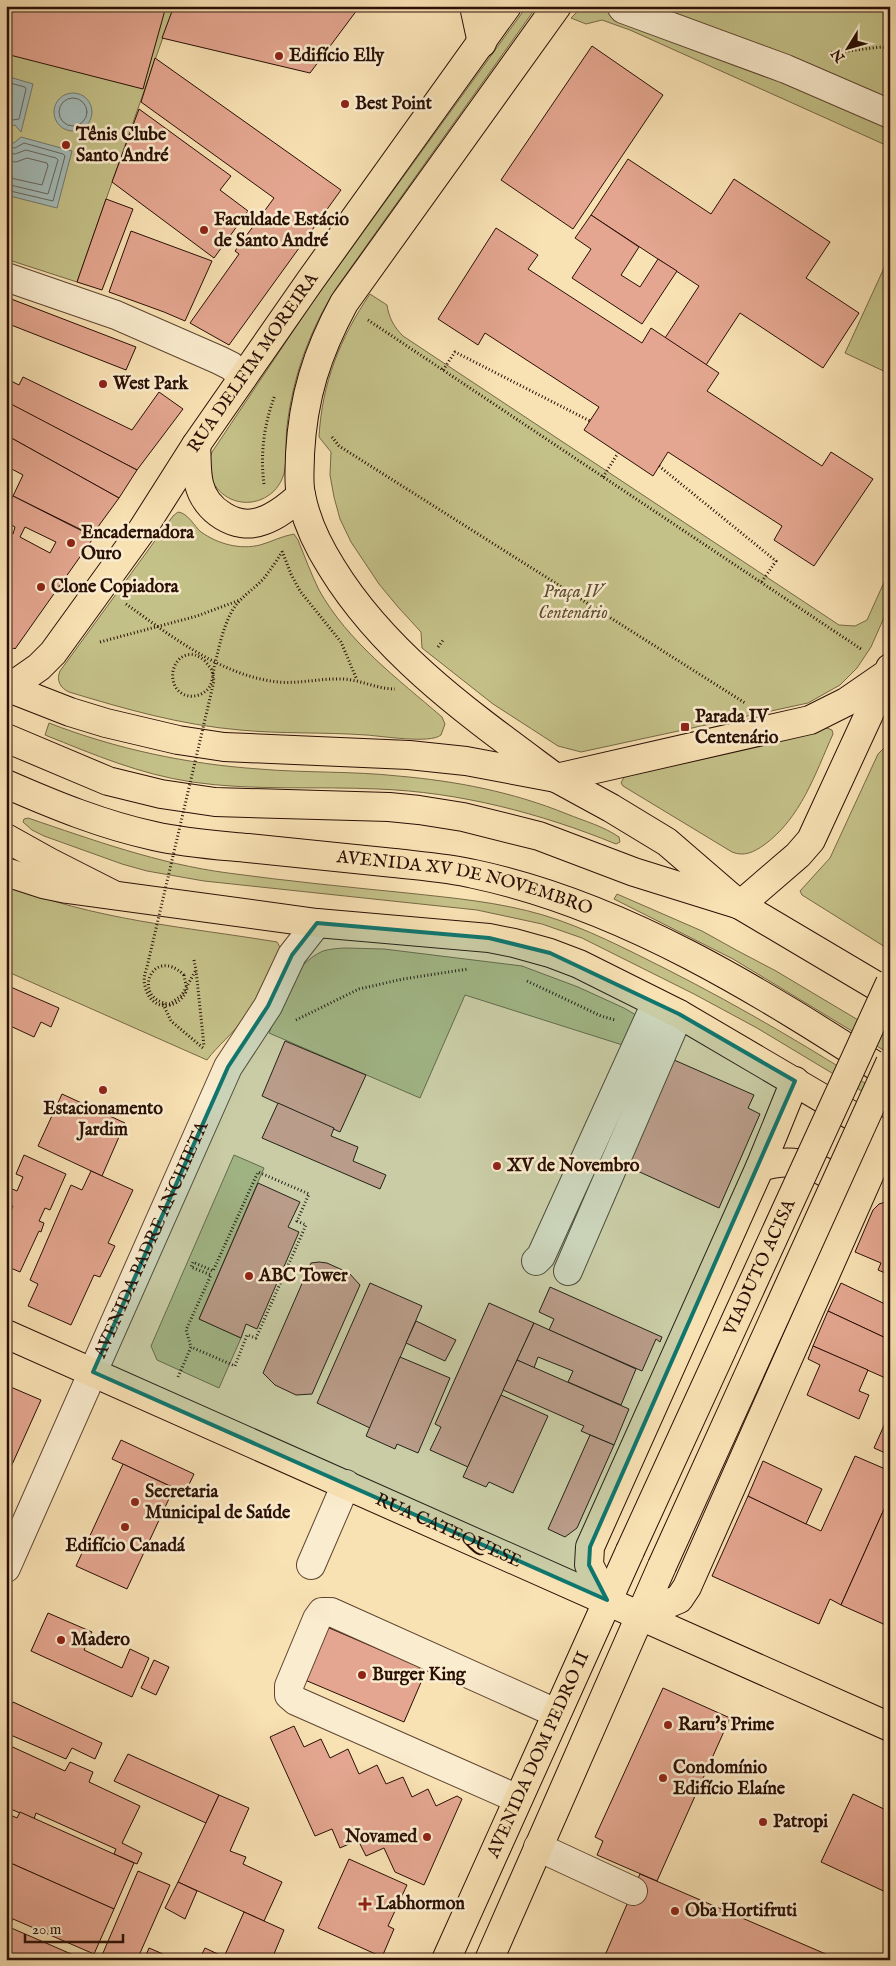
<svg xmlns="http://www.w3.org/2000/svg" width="896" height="1966" font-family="'IM FELL English',serif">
	<rect width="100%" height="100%" fill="#f8e1b3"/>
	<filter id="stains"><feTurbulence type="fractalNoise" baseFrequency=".004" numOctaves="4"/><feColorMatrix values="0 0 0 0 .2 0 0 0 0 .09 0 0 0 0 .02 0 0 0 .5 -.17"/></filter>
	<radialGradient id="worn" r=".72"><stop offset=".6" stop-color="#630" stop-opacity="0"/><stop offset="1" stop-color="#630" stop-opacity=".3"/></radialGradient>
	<g fill="#c4c188" stroke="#776846">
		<polygon points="6,6 174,6 77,282 6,259"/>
		<path d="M 527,6 L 537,6 L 337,287 C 310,329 293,376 287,426 C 285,440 288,468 282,479 C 274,498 251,508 231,499 C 213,491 205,471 212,452 L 314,300 Z"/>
		<polygon points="583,6 890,6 890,147 630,30 602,20 586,24 571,18"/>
		<polygon points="890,255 890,374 845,353"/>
		<path d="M 370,294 L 387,305 C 389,318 394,327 403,336 L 839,625 L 855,626 L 867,620 L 890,569 L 890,604 L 871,647 L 857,668 L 840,685 L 808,703 L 581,752 L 558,746 L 493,704 L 422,648 L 421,632 L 398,607 L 379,584 L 351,542 L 340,519 L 334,497 L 330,475 L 331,452 L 319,437 C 322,383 340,338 370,294 Z"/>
		<path d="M 178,512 C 188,513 194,526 201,532 C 218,544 240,550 260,545 C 271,542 282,536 294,534 L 298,540 C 305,557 311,574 319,590 C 348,642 398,679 442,717 L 445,724 L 441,735 C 430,744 382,736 366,735 C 324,732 282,734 240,730 C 181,725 125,709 69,692 C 60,688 56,680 60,671 L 173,516 Z"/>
		<path d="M 49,723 C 116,749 187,764 259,769 C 305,773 352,771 398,776 C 456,781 513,792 567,814 C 584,821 603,826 619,837 L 620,842 L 616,844 C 540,813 459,792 378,789 C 316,786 253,791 192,782 C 139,774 95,755 45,735 Z"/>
		<path d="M 827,728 L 832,730 L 833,734 C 815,774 801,818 764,845 C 754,852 744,857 732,852 L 623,786 L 621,783 L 624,777 Z"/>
		<polygon points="885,747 890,747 890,950 802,895 800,891 830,858 878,754"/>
		<path d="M 28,818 C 93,840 159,864 228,873 C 287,881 347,887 407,893 C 453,898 499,902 543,915 C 586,928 626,949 666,969 C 743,1008 817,1052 890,1099 L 890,1108 L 757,1028 L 694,994 L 582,938 L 542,924 L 477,910 L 204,881 L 147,871 L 122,864 L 44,836 L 32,830 L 23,822 L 24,819 Z"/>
		<path d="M 6,884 C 91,920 187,927 277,942 L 280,947 C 269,972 260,998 243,1019 C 233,1034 218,1045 207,1060 L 6,971 Z"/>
		<polygon points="617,894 702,931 738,951 776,971 890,1039 890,1054 733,959 614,899"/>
		<path d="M 346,948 L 384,949 L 522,966 L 578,987 L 624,1008 L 665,1032 L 654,1055 L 465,995 L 420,1098 L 269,1033 C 281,1004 291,965 323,951 C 330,949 339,948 346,948 Z"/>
		<polygon points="234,1155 264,1168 199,1319 241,1338 219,1388 157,1360 151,1346"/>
	</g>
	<g fill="#a3bbb8" stroke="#737670">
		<polygon points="6,76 33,84 21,132 15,125 6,127"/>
		<circle cx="73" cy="112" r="19"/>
		<polygon points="21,137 72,151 57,208 6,195 6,141 14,143"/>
	</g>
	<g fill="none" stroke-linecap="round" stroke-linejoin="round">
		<g stroke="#66655e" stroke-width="1">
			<polyline points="6,82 25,87 26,89 19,119 6,121"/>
			<circle cx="73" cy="112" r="14"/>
			<polyline points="6,147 15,148 24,143 63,154 65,156 53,201 6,190"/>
			<polyline points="6,153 15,154 26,150 56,158 58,160 48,194 6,184"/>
			<polyline points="6,161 16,162 27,158 47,163 48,166 42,185 6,177"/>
		</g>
	</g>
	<g fill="#e4a690" stroke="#2a0f05" fill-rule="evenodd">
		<polygon points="6,6 174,6 172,12 165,10 143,89 6,54"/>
		<polygon points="174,6 360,6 310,73 162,38"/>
		<polygon points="592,46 663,95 573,229 501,180"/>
		<polygon points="155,58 341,190 229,345 190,323 239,254 235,251 274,198 141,102"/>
		<polygon points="139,109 231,176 220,190 248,211 214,258 112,182"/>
		<polygon points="628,159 711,214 734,179 830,242 806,278 859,313 823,368 740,313 706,365 665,338 699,286 591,215"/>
		<polygon points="106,199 133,209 102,290 77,282"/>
		<polygon points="591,215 639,247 621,275 640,287 658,259 677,271 642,324 572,278 591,249 575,238"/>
		<polygon points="496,228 538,255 528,269 642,343 651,328 719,373 707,391 822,466 831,452 873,479 814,566 774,540 782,526 668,452 653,476 584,430 599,407 485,333 478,345 438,319"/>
		<polygon points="131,231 212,261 185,321 164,312 109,292"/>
		<polygon points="6,297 136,347 126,370 6,323"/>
		<polygon points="23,377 132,430 159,392 183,409 137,470 6,402 7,379 19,385"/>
		<polygon points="11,404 137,470 119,498 6,435 6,414"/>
		<polygon points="6,435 119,498 92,535 13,496 23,475 6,466"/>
		<path d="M 13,496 L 94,537 L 15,649 L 14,648 L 6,653 L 6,531 L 13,534 L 15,527 L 6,522 L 6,513 ZM 25,527 L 56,542 L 50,553 L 20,537 Z"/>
		<polygon points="6,985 59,1008 51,1027 41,1022 34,1037 6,1024"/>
		<polygon points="285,1041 366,1075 340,1132 262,1096"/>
		<polygon points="665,1056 754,1095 748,1108 760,1114 719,1208 622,1164"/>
		<polygon points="62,1094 125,1123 102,1176 38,1146"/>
		<polygon points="278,1103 334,1128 331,1136 358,1147 353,1161 386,1175 380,1189 262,1138"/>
		<polygon points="24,1155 66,1174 50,1210 45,1208 39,1221 44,1223 41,1232 39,1231 20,1272 6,1266 6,1222 13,1206 6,1204 6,1196 10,1188 17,1191 23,1177 16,1174"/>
		<polygon points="91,1171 133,1190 108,1243 115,1246 100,1277 94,1275 71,1325 28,1306 38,1284 30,1280 71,1185 82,1190"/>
		<polygon points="258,1183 300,1202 288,1227 299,1232 257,1329 246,1324 241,1338 199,1319"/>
		<polygon points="889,1201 890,1202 890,1275 878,1270 881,1263 855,1252 873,1210 879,1204"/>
		<polygon points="319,1262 327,1263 349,1273 360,1285 312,1394 296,1395 275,1385 263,1373 311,1263"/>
		<polygon points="370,1283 422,1306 370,1428 317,1403"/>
		<polygon points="841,1283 885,1304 884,1307 890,1309 890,1340 828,1311"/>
		<polygon points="550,1287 662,1337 660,1342 656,1339 642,1371 549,1330 554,1319 539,1312"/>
		<polygon points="489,1303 534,1323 468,1467 430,1450 441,1427 435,1424"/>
		<polygon points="828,1311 890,1340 890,1380 813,1346"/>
		<polygon points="416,1321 456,1340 445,1361 406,1343"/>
		<polygon points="534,1323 636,1369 621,1405 568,1382 573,1371 538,1357 534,1368 517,1360"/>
		<polygon points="813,1346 868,1370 859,1391 869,1395 859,1419 807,1395 820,1365 808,1359"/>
		<polygon points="400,1357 450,1378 418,1453 397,1444 395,1449 366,1436"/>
		<polygon points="517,1360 629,1409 614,1445 581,1431 584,1426 503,1390"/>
		<polygon points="6,1385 41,1400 6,1478"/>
		<polygon points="501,1395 548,1416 513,1493 489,1482 486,1487 463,1477"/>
		<polygon points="890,1412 890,1455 874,1448"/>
		<polygon points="590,1435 614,1445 577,1528 565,1537 548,1529"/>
		<polygon points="121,1440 194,1474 185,1493 112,1459"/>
		<polygon points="855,1456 890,1471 890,1496 841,1605 830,1599 819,1624 712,1576 748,1496 821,1531"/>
		<polygon points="763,1461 822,1489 806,1524 748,1496"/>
		<polygon points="123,1464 174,1488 127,1589 76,1566"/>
		<polygon points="889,1498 890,1498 890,1627 841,1605"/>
		<polygon points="48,1613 92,1632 84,1650 122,1668 130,1649 149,1658 132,1697 31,1651"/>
		<polygon points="327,1627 420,1667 416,1678 422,1680 404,1722 305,1680"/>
		<polygon points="154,1660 169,1667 156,1695 141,1688"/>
		<polygon points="663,1688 730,1718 657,1881 597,1855 603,1841 595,1837"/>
		<polygon points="13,1702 102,1743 95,1759 72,1748 66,1759 6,1733 6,1718"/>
		<polygon points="294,1726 304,1747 321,1739 330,1758 348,1749 359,1774 377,1765 386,1784 403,1777 412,1797 428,1789 436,1806 457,1796 462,1799 424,1885 395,1872 384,1848 366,1856 358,1840 340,1848 332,1829 315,1836 270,1737"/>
		<polygon points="6,1744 65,1771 70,1762 93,1772 89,1782 140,1806 122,1843 142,1853 137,1864 114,1854 116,1849 36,1813 34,1819 6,1807"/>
		<polygon points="128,1754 219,1795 206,1823 114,1781"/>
		<polygon points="853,1794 890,1812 890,1894 821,1862"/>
		<polygon points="219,1795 249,1808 230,1851 246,1857 243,1864 282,1882 264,1921 178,1882"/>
		<polygon points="20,1812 134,1863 114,1909 6,1861 6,1813 17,1818"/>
		<polygon points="349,1859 407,1885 388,1926 394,1929 382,1957 318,1928"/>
		<polygon points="6,1861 114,1909 94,1954 6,1916"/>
		<polygon points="138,1871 170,1885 137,1960 100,1960"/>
		<polygon points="640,1874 835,1958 834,1960 603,1960"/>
		<polygon points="178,1882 197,1891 185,1919 165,1908"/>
		<polygon points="244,1912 284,1930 274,1954 287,1960 231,1960 224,1957"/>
		<polygon points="6,1916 13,1919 9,1927 85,1960 6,1960"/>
		<polygon points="149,1948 177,1960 144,1960"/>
		<polygon points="205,1948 224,1957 231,1960 199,1960"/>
		<polygon points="322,1954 336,1960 319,1960"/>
	</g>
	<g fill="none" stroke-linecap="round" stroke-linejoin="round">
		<g stroke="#5e4430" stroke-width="30">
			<g id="minor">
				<polyline points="621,6 623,9 786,69 890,114"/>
				<polyline points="6,277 116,315 219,360 231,366 243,377"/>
				<polyline points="536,1261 541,1256 656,1003"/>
				<polyline points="568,1271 679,1014"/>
				<polyline points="311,1565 346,1484"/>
				<path id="s1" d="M 6,1568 L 228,1067 L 268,1006 L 292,955 L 317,923"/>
				<polyline points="518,1799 296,1701 289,1695 289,1686 317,1619 322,1612 331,1612 556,1713"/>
				<polyline points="538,1847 633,1891"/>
			</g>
		</g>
		<g stroke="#2a0f05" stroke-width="30">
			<g id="major">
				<polyline points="474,6 482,43"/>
				<path d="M 196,445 C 197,458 196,471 199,484 C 205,510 236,531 262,521 C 277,516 289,506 301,495"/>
				<polyline points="6,687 70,712 106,723 178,740 224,747 409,755 466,761 556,778 810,720 846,702 888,673 890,668"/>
				<path id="s2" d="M 9,688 L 39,667 L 53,653 L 142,530 L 196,445 L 310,281 L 507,6"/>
				<path d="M 556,778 C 474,717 386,656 332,568 C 318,546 306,521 301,495 C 298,482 300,468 300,454 C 303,397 317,353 344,303 L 557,6"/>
				<polyline points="6,872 43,884 67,889 317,923 489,938 514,943 550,953 579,964 679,1014 890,1138"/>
				<path d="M 760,1167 C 794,1156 833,1165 850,1200"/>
				<path id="s3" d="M 6,1334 L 890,1727"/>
				<polyline points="607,1600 589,1565 590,1547 760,1167 795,1081"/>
				<polyline points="641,1615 679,1599 687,1587 887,1135"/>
				<path id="s4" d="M 446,1960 L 630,1551"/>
				<polyline points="489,1960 662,1566"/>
			</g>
		</g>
		<g stroke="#2a0f05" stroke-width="30">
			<g id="highway">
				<polyline points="6,738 108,781 161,794 215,802 389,807 419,810 463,817 539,836 634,872 740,905 890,994"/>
				<polyline points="556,778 611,808 667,842 733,899"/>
				<path id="s5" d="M 6,784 C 54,805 103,825 154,836 C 184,843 216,845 248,848 C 296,853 345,858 394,863 C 420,866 448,868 474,874 C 625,906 761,992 890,1075"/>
				<polyline points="6,838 49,862 114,895"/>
				<polyline points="740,905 798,855 811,840 888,673"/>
			</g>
		</g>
		<g stroke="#2a0f05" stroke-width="3" stroke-dasharray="1 2.5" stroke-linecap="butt">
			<polyline points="831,53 881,47 890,48"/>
			<polyline points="368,320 861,649"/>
			<polyline points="443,370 455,352 590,421"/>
			<polyline points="332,437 339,446 745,703"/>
			<polyline points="659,466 776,561 761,583"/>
			<polyline points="603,477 618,453"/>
			<path d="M 264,484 C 260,454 264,424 275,395"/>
			<polyline points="282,551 291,574 300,591 341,642 357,680"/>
			<path d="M 126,604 C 171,636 222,676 278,682 C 300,684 321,678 343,679 C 361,680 377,689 395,689"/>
			<polyline points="100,642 197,616 240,600"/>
			<polyline points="438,647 444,639"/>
			<path d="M 205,661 C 203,659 198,656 195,655 C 173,650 164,684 183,694 C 192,699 205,695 210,686 C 213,681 213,671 215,664 C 219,647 223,628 231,613 C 239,597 254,590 265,577 C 271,569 277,560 282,552"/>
			<polyline points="194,960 196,970 204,1046"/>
			<path d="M 184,975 C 152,944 130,1000 170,1004 L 182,995 L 196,970"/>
			<polyline points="527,981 601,1016 615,1020"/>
			<polyline points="163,1004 171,1021 203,1048"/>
			<polyline points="296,1020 359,989 403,979 468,969"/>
			<polyline points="178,1377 191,1347 186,1330 211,1275 191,1267 193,1262 213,1271 258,1172 309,1194 297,1221 306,1225 256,1338 247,1335 235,1366 191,1347"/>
		</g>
		<use href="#minor" stroke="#faecce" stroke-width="28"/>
		<use href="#major" stroke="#f8e1b3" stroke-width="28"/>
		<use href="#highway" stroke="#f8e1b3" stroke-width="28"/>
		<g stroke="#2a0f05" stroke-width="30" stroke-linecap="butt">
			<g id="major-bridge">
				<path id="s6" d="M 630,1551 L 890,983"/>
				<polyline points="662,1566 890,1063"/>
			</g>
		</g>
		<path stroke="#2a0f05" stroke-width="3" stroke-dasharray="1 2.5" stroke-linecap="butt" d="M 184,975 L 187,990 C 177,1012 150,1011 145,986 C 143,979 145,973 147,967 L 214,681 L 212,670 L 205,661"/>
		<use href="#major-bridge" stroke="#f8e1b3" stroke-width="28"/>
	</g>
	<path fill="#0f766e" fill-opacity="0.2" stroke="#0f766e" stroke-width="4" stroke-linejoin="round" d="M 317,923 L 489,938 L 550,953 L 679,1014 L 795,1081 L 590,1547 L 589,1565 L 607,1600 L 93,1372 L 228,1067 L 268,1006 L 292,955 Z"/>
	<g fill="#8f2418" stroke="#faecce" stroke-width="2">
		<circle cx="279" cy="56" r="5"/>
		<circle cx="345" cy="104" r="5"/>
		<circle cx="66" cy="145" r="5"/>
		<circle cx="204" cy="230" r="5"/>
		<circle cx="103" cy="384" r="5"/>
		<circle cx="71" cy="543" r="5"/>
		<circle cx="41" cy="587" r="5"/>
		<rect x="680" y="722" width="10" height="10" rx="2.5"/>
		<circle cx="103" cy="1090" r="5"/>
		<circle cx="497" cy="1166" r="5"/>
		<circle cx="249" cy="1276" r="5"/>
		<circle cx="135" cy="1502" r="5"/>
		<circle cx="125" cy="1527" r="5"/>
		<circle cx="61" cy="1640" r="5"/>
		<circle cx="362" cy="1675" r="5"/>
		<circle cx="668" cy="1725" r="5"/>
		<circle cx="663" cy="1778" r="5"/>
		<circle cx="763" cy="1822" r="5"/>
		<circle cx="427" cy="1837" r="5"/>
		<path d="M362.5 1896.5h5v5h5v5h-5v5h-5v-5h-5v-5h5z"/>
		<circle cx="675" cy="1911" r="5"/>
	</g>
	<g text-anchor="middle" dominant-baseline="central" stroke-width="5" stroke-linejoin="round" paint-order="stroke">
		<g font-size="18" font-weight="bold" fill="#2a0f05" stroke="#faecce" text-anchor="start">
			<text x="289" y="56">Edifício Elly</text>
			<text x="355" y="104">Best Point</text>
			<text x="76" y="135">Tênis Clube<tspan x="76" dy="21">Santo André</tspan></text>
			<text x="214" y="220">Faculdade Estácio<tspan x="214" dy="21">de Santo André</tspan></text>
			<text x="113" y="384">West Park</text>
			<text x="81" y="533">Encadernadora<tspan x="81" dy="21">Ouro</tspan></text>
			<text x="51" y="587">Clone Copiadora</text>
			<text x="695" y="717">Parada IV<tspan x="695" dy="21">Centenário</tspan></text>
			<text x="103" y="1109" text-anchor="middle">Estacionamento<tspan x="103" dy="21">Jardim</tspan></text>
			<text x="507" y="1166">XV de Novembro</text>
			<text x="259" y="1276">ABC Tower</text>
			<text x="145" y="1492">Secretaria<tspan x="145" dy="21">Municipal de Saúde</tspan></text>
			<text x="125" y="1546" text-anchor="middle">Edifício Canadá</text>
			<text x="71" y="1640">Madero</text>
			<text x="372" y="1675">Burger King</text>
			<text x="678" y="1725">Raru's Prime</text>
			<text x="673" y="1768">Condomínio<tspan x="673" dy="21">Edifício Elaíne</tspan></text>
			<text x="773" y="1822">Patropi</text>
			<text x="417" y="1837" text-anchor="end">Novamed</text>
			<text x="376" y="1904">Labhormon</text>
			<text x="685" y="1911">Oba Hortifruti</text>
		</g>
		<g font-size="18" fill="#2a0f05" stroke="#faecce">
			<text stroke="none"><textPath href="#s2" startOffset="409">RUA DELFIM MOREIRA</textPath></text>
			<text stroke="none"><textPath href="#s5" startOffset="472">AVENIDA XV DE NOVEMBRO</textPath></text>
			<text stroke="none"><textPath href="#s1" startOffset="359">AVENIDA PADRE ANCHIETA</textPath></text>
			<text stroke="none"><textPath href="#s6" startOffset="312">VIADUTO ACISA</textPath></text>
			<text stroke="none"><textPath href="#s3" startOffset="484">RUA CATEQUESE</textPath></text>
			<text stroke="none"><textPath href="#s4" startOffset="225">AVENIDA DOM PEDRO II</textPath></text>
		</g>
		<g font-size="18" font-style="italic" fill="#604d33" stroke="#faecce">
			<text x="573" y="592">Praça IV<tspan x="573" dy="21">Centenário</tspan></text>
		</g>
	</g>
	<rect width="896" height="1966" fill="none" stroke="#f8e1b3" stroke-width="25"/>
	<rect x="8" y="8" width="881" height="1951" fill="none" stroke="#2a0f05" stroke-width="2.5"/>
	<rect x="12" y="12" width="871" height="1941" fill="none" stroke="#2a0f05"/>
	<g transform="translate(848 48) rotate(233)" stroke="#faecce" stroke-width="4" paint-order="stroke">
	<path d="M0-4L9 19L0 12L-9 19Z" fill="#2a0f05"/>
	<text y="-8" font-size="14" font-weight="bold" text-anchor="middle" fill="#2a0f05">N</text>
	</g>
	<path d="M25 1934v8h98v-8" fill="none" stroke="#2a0f05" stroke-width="2.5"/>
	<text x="32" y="1934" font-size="15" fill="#2a0f05" stroke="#faecce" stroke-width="4" paint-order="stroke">20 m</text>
	<rect width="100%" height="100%" filter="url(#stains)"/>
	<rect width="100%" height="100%" fill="url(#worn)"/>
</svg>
